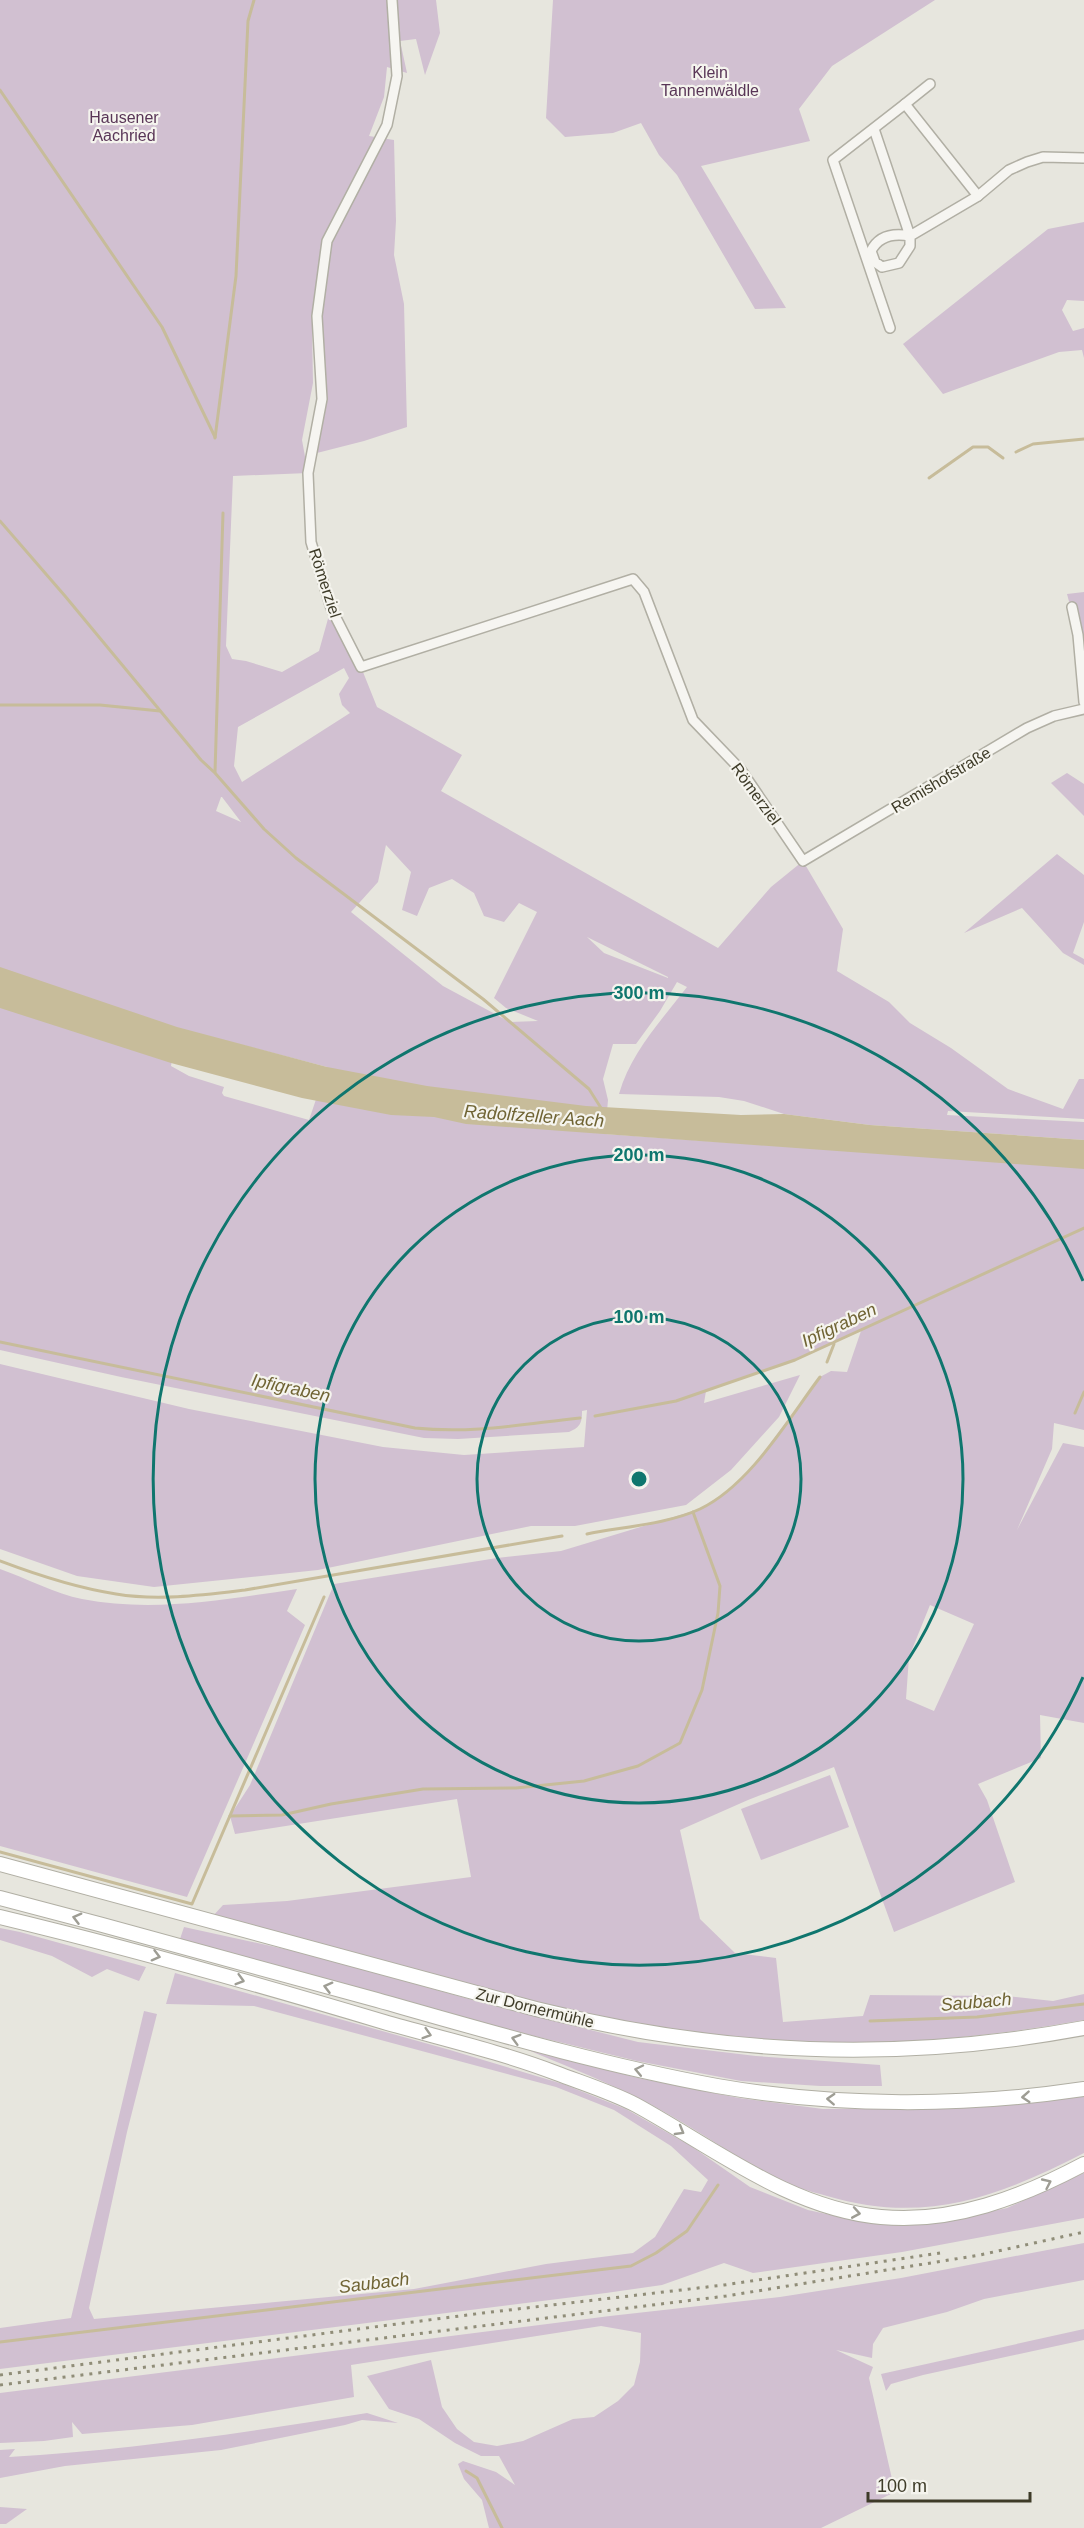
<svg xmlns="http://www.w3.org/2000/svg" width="1084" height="2528" font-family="Arial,sans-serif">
	<rect width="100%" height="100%" fill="#e7e6de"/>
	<g fill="#d1c0d1" fill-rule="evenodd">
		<path d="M 0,0 L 436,0 L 440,33 L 425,75 L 416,39 L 400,41 L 407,73 L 387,67 L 384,97 L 369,136 L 394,140 L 396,221 L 394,255 L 404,304 L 407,427 L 364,441 L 313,454 L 322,399 L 317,316 L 322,286 L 312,327 L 313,383 L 302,440 L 308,473 L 233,476 L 226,646 L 232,659 L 246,661 L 282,672 L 319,651 L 331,608 L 361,667 L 377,707 L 462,755 L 441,791 L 718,948 L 771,887 L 803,861 L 843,929 L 837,971 L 889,1002 L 910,1023 L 951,1048 L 1008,1089 L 1063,1109 L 1079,1079 L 1084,1079 L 1084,1119 L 948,1111 L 947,1115 L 1084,1122 L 1084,1140 L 870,1125 L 784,1114 L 744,1101 L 719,1097 L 619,1094 C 631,1052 661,1021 687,987 L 677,982 L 660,1011 L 636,1044 L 613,1044 L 603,1079 L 608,1100 L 605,1134 L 1084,1167 L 1084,1430 L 1054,1423 L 1052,1449 L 1017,1530 L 1063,1443 L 1084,1447 L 1084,1723 L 1040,1715 L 1041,1758 L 978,1784 L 987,1800 L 1015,1882 L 894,1932 L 834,1767 L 748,1800 L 680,1830 L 700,1919 L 735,1953 L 776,1958 L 783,2022 L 863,2016 L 870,1995 L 1006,1996 L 1053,2001 L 1084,1994 L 1084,2020 C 971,2040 856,2050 741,2039 C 561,2020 386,1964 212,1917 L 223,1905 L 287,1901 L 471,1877 L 457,1799 L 235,1834 L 230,1816 L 250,1785 L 334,1584 L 497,1558 L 561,1551 L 700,1509 L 735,1486 L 760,1457 L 820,1377 L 831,1371 L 847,1372 L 861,1331 L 795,1360 L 706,1391 L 704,1403 L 800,1375 L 779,1417 L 731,1470 L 686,1505 L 575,1526 L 531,1526 L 318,1570 L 154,1587 L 77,1576 L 0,1549 L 0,1364 L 189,1409 L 383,1447 L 464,1455 L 584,1447 L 587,1410 L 582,1411 C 582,1422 581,1427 569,1432 L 458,1439 L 424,1438 L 121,1377 L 0,1350 ZM 344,668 L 349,678 L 339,694 L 342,705 L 350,713 L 242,782 L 234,766 L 238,727 ZM 221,797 L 222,797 L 241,822 L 216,811 ZM 386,845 L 411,872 L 402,910 L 417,916 L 429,888 L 452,879 L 474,893 L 484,916 L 504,922 L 519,903 L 537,912 L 494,998 L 506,1008 L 538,1021 L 510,1022 L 443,986 L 351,912 L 378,882 ZM 587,937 L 668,977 L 668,978 L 604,953 ZM 177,1028 L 327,1067 L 309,1120 L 224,1096 L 222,1093 L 224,1087 L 189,1076 L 171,1066 ZM 930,1605 L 974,1624 L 934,1711 L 906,1699 L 909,1657 Z"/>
		<polygon points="553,0 935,0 832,66 799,109 810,141 701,166 786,308 755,309 677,175 659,155 641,123 613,133 565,137 546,118"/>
		<polygon points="1084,222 1084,301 1067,300 1062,310 1073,331 1084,328 1084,358 1082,350 1059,352 943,394 903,344 1048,229"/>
		<polygon points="1084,592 1084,635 1078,635 1067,594"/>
		<polygon points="1067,773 1084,784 1084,816 1051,783"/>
		<polygon points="1057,854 1084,875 1084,922 1073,953 1084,959 1084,965 1063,953 1022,908 964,933"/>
		<path d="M 0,1569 C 26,1578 56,1594 82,1599 C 154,1613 227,1599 297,1589 L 287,1611 L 305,1625 L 187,1897 L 0,1846 Z"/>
		<polygon points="830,1775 849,1827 761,1860 741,1809"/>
		<polygon points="184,1927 312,1955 476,2001 638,2042 756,2056 880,2065 882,2086 820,2086 741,2081 637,2061 522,2033 180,1939"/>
		<polygon points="0,1928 20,1932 146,1967 139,1981 107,1969 92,1977 52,1956 0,1940"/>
		<polygon points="175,1973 450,2050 563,2084 626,2109 691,2146 750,2187 808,2210 872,2224 960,2218 1007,2208 1084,2173 1084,2218 902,2252 753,2273 724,2263 662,2285 606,2293 0,2369 0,2328 71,2318 144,2011 157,2014 127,2132 89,2308 94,2319 414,2289 546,2264 633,2253 655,2237 684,2189 701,2192 708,2180 671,2146 614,2110 556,2087 254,2006 166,2004"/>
		<path d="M 521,2047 L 638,2078 L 739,2098 L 823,2109 L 989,2107 L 1084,2096 L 1084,2153 C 998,2197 924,2225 827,2196 C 809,2191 789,2186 771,2176 C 725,2151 682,2119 634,2096 C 597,2078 559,2063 521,2047 Z"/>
		<polygon points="1084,2243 1084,2280 984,2299 947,2312 883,2328 873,2344 872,2358 836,2350 873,2367 869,2378 895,2492 821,2528 489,2528 482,2500 464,2479 458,2464 463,2461 496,2472 515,2485 499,2456 481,2456 455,2443 419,2419 389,2409 367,2376 431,2360 442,2407 457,2429 474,2442 497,2446 523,2441 573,2419 594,2417 618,2401 634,2385 640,2362 641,2333 601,2326 351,2365 354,2397 192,2425 82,2434 72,2422 73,2437 44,2441 0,2443 0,2393 610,2316 780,2297 901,2278"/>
		<polygon points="1084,2329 1084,2340 923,2375 891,2384 886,2391 881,2374"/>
		<path d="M 367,2413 L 398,2423 L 362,2420 L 345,2425 L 221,2450 L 65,2466 L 0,2478 L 0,2450 L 15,2449 L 9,2457 C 129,2450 248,2432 367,2413 Z"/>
		<polygon points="0,2507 27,2509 6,2524 0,2524"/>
	</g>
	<polygon fill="#c7bc9a" points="0,967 177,1027 327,1067 427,1086 586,1106 741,1115 784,1114 870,1125 1084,1140 1084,1169 466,1124 434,1117 391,1115 302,1098 171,1063 0,1008"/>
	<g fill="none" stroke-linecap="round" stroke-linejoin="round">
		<g stroke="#c7bc9a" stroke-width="3">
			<polyline points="0,90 162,327 215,437"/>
			<polyline points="215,438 236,276 248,21 254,0"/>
			<polyline points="1016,452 1033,444 1084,439"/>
			<polyline points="929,478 973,447 988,447 1003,458"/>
			<polyline points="0,521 65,596 201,760 215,773 264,829 296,858 483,999 589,1089 601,1108"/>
			<polyline points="0,705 100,705 160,711"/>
			<polyline points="215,772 223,513"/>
			<path d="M 0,1342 L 415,1428 C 472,1434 523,1424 580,1418"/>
			<polyline points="827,1362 834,1344"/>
			<polyline points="1075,1413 1084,1392"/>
			<polyline points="595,1416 676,1401 795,1360 1084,1228"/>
			<path d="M 587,1534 C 622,1527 668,1524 700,1509 C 750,1485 787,1421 820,1377"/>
			<path d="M 0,1561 C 37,1575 76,1588 116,1594 C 158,1601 203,1595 245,1590 L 562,1536"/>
			<polyline points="230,1816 282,1815 331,1804 423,1789 516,1788 584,1781 638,1766 680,1743 702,1690 718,1613 720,1586 693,1512"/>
			<polyline points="0,1852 192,1904 324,1597"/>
			<polyline points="870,2021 977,2017 1084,2004"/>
			<polyline points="0,2342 631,2266 656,2253 687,2231 718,2185"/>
			<polyline points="466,2471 477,2478 502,2528"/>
		</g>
		<g stroke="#b1afa4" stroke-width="12">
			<g id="street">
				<polyline points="392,0 397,76 387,125 327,241 317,316 322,399 308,473 311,542 331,608 361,667 633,579 644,592 693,720 741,770 803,861 1027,728 1054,716 1084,709"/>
				<polyline points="905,104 930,84"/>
				<path d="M 874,129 L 910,236 L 910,246 L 899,263 L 882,267 L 875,262 L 871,251 C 879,235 894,233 910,236 L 978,196 L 1009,170 L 1027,162 L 1043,157 L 1084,158"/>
				<polyline points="890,328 833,160 905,104 978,196"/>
				<polyline points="1072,607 1078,635 1084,702"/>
			</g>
		</g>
		<g stroke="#b1afa4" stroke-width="16">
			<g id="secondary">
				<path d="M 0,1864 L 536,2009 C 721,2055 896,2063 1084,2028"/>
				<path d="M 0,1898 C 126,1931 252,1965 377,2000 C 490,2032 602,2065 717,2086 C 837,2107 964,2107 1084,2089"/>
				<path d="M 0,1917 C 129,1948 257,1984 384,2022 C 440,2038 501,2052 556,2073 C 582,2083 611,2092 636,2105 C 713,2147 790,2209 881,2217 C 952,2224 1022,2197 1084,2164"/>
			</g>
		</g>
		<use href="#street" stroke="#f6f5f1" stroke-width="9"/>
		<use href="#secondary" stroke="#fff" stroke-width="14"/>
		<g stroke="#908d78" stroke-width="3" stroke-dasharray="3 6" stroke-linecap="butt">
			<polyline points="0,2375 483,2313 724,2285 940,2253"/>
			<polyline points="0,2385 726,2296 980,2255 1084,2232"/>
		</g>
	</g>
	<defs><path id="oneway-chevron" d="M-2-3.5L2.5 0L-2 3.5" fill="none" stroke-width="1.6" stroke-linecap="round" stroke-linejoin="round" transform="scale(1.5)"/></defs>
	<g stroke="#9e9d94">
		<use href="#oneway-chevron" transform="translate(77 1918) rotate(-165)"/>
		<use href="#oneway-chevron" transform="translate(156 1956) rotate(15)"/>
		<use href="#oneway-chevron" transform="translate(240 1980) rotate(16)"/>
		<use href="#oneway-chevron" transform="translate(328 1987) rotate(-165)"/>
		<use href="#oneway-chevron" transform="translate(427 2034) rotate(17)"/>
		<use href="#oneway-chevron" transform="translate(516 2039) rotate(-164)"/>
		<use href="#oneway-chevron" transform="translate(639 2070) rotate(-168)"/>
		<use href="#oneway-chevron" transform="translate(1026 2097) rotate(176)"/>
		<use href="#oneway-chevron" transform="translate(831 2099) rotate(-177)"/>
		<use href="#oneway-chevron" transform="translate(680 2131) rotate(30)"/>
		<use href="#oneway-chevron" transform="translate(1047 2183) rotate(-25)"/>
		<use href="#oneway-chevron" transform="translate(856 2213) rotate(10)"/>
	</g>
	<g fill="none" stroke="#0f766e" stroke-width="3">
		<circle cx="639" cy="1479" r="162"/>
		<circle cx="639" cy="1479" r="324"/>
		<path d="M1083 1677A486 486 0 1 1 1083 1281"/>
	</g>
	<g text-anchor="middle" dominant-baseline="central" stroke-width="4.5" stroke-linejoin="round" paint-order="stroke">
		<g font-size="16" fill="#593657" stroke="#f5f4ee">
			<text x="710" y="72">Klein<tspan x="710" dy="18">Tannenwäldle</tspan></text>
			<text x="124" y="117">Hausener<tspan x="124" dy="18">Aachried</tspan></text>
		</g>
		<g font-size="16" fill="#3e3b28" stroke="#f5f4ee">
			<text transform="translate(325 583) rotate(72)">Römerziel</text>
			<text transform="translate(941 780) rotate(-31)">Remishofstraße</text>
			<text transform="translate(756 794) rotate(54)">Römerziel</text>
			<text transform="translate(535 2008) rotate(14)">Zur Dornermühle</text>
		</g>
		<g font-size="18" font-style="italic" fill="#706434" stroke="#f5f4ee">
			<text transform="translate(534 1116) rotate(4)">Radolfzeller Aach</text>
			<text transform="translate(839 1325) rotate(-25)">Ipfigraben</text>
			<text transform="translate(291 1388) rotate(12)">Ipfigraben</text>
			<text transform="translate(976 2002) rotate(-5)">Saubach</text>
			<text transform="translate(374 2283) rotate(-7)">Saubach</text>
		</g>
	</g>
	<circle cx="639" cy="1479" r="9" fill="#0f766e" stroke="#f5f4ee" stroke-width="3"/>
	<g font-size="18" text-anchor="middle" font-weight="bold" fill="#0f766e" stroke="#f5f4ee" stroke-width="4.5" stroke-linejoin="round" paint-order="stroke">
		<text x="639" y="999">300 m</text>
		<text x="639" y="1161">200 m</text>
		<text x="639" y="1323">100 m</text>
	</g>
	<path d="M868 2492v9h162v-9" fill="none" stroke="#3e3b28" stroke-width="3"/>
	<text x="877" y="2492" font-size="18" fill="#3e3b28" stroke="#f5f4ee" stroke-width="4.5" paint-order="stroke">100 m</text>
</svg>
